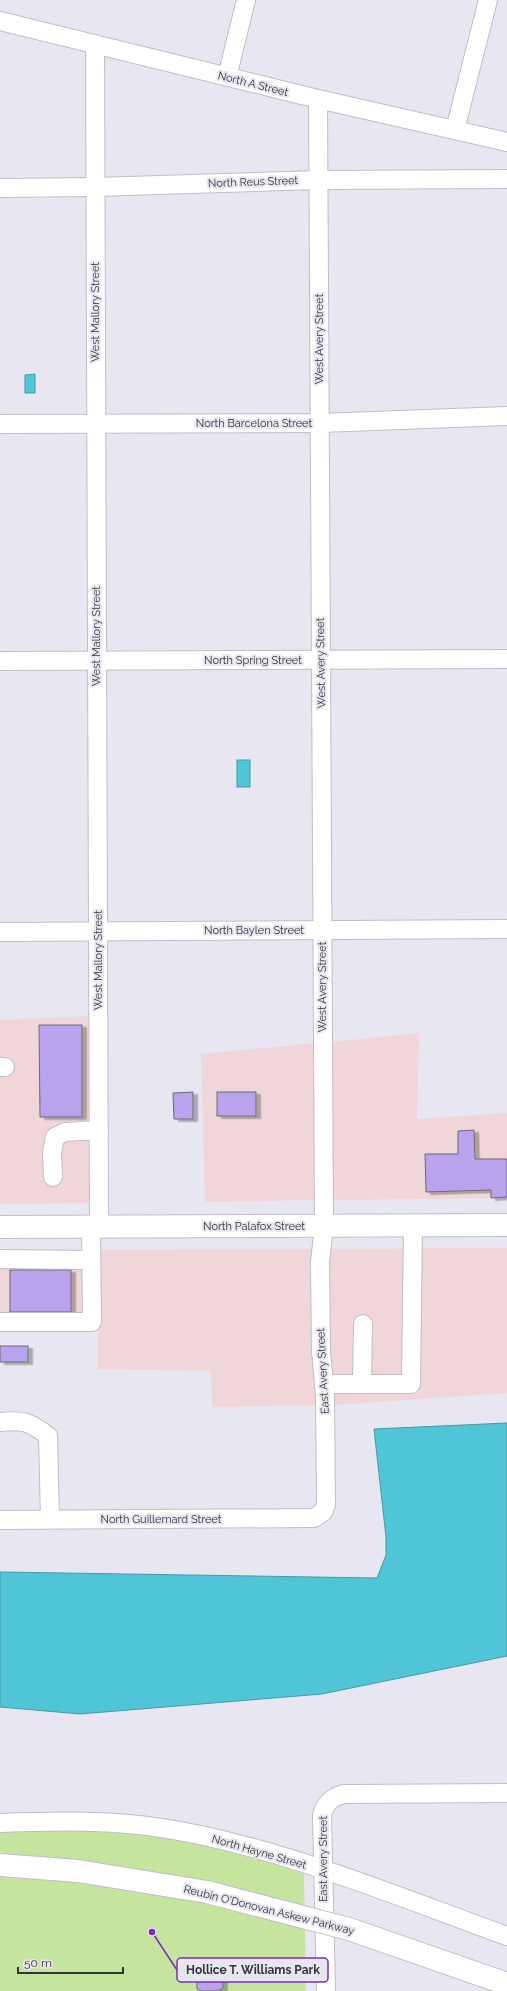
<svg xmlns="http://www.w3.org/2000/svg" width="507" height="1991" font-family="Raleway,sans-serif">
	<defs>
		<filter id="shadow"><feDropShadow dx="4.5" dy="2.5" stdDeviation="0" flood-color="#0004"/></filter>
	</defs>
	<rect width="100%" height="100%" fill="#e8e6f0"/>
	<g fill="#f1d6d9">
		<polygon points="90,1016 91,1203 0,1204 0,1020"/>
		<polygon points="419,1033 417,1119 507,1113 507,1198 331,1200 331,1042"/>
		<polygon points="315,1043 315,1200 205,1202 201,1054"/>
		<polygon points="507,1248 507,1393 334,1405 329,1352 330,1249"/>
		<polygon points="313,1249 317,1405 212,1407 211,1371 98,1369 98,1328 0,1328 0,1250"/>
	</g>
	<path fill="#c5e59f" d="M 41,1828 C 75,1830 109,1829 142,1833 C 197,1839 252,1855 304,1874 L 306,1991 L 0,1991 L 0,1830 Z"/>
	<g fill="#4fc5d7" stroke="#4799a7">
		<polygon points="35,374 35,393 25,393 25,375"/>
		<rect x="237" y="760" width="13" height="27"/>
		<polygon points="507,1423 507,1656 322,1694 80,1714 0,1707 0,1572 377,1578 386,1555 386,1537 374,1429"/>
	</g>
	<g fill="#b9a3ed" stroke="#6c6a73" filter="url(#shadow)">
		<polygon points="39,1025 82,1025 82,1117 40,1117"/>
		<polygon points="193,1092 193,1119 174,1119 173,1093"/>
		<rect x="217" y="1092" width="39" height="24"/>
		<polygon points="474,1130 475,1159 507,1159 507,1197 491,1198 491,1190 426,1192 425,1154 458,1154 458,1131"/>
		<rect x="10" y="1270" width="61" height="42"/>
		<rect x="0" y="1346" width="28" height="16"/>
		<polygon points="210,1965 223,1973 223,1988 218,1991 201,1991 197,1989 197,1973"/>
	</g>
	<g fill="none" stroke-linecap="round" stroke-linejoin="round">
		<g stroke="#c0bdc7" stroke-width="20">
			<g id="minor">
				<polyline points="0,21 318,99 507,142"/>
				<polyline points="95,44 99,1227"/>
				<polyline points="227,77 246,0"/>
				<polyline points="455,130 488,0"/>
				<polyline points="0,188 95,187 318,180 507,179"/>
				<polyline points="0,424 320,423 507,416"/>
				<polyline points="0,661 507,659"/>
				<polyline points="0,932 507,929"/>
				<polyline points="0,1067 5,1067"/>
				<polyline points="53,1177 52,1153 55,1137 65,1132 99,1130"/>
				<polyline points="0,1259 91,1260"/>
				<polyline points="0,1322 92,1322 91,1227"/>
				<polyline points="324,1384 411,1384 413,1225"/>
				<polyline points="362,1384 363,1324"/>
				<path d="M 0,1422 C 23,1420 29,1421 48,1436 L 50,1519"/>
				<polyline points="0,1520 314,1518 323,1512 326,1505 325,1395 321,1352 320,1262 324,1226 318,99"/>
				<path d="M 0,1823 C 50,1821 99,1820 148,1826 C 269,1842 393,1895 507,1936"/>
				<path d="M 326,1991 L 322,1815 C 325,1803 332,1797 344,1794 L 507,1793"/>
			</g>
		</g>
		<g stroke="#c0bdc7" stroke-width="24">
			<polyline id="major" points="0,1227 507,1225"/>
		</g>
		<use href="#minor" stroke="#fff" stroke-width="18"/>
		<use href="#major" stroke="#fff" stroke-width="22"/>
		<g stroke="#c0bdc7" stroke-width="24" stroke-linecap="butt">
			<polyline id="highway-bridge" points="0,1865 78,1871 207,1892 349,1929 507,1984"/>
		</g>
		<use href="#highway-bridge" stroke="#fff" stroke-width="22"/>
	</g>
	<g text-anchor="middle" dominant-baseline="central" stroke-width="4" stroke-linejoin="round" paint-order="stroke">
		<g font-size="11" fill="#343337" stroke="#e8e6f0">
			<text transform="translate(253 84) rotate(14)">North A Street</text>
			<text transform="translate(253 182) rotate(-2)">North Reus Street</text>
			<text transform="translate(95 312) rotate(-90)">West Mallory Street</text>
			<text transform="translate(319 339) rotate(-90)">West Avery Street</text>
			<text x="254" y="423">North Barcelona Street</text>
			<text transform="translate(96 636) rotate(-90)">West Mallory Street</text>
			<text x="253" y="660">North Spring Street</text>
			<text transform="translate(321 663) rotate(-91)">West Avery Street</text>
			<text x="254" y="930">North Baylen Street</text>
			<text transform="translate(98 960) rotate(-90)">West Mallory Street</text>
			<text transform="translate(322 987) rotate(-90)">West Avery Street</text>
			<text x="254" y="1226">North Palafox Street</text>
			<text transform="translate(323 1371) rotate(-93)">East Avery Street</text>
			<text x="161" y="1519">North Guillemard Street</text>
			<text transform="translate(259 1852) rotate(16)">North Hayne Street</text>
			<text transform="translate(323 1859) rotate(-90)">East Avery Street</text>
			<text transform="translate(269 1910) rotate(14)">Reubin O'Donovan Askew Parkway</text>
		</g>
	</g>
	<path fill="none" stroke="#7b2cbf" stroke-width="1.5" d="M152 1932L177 1970"/>
	<circle fill="#7b2cbf" stroke="#e8e6f0" stroke-width="1.5" cx="152" cy="1932" r="4"/>
	<rect fill="#e8e6f0" stroke="#7b2cbf" stroke-width="1.5" x="177" y="1958" width="151" height="24" rx="4"/>
	<g font-size="12" text-anchor="middle" font-weight="bold" fill="#343337">
		<text x="253" y="1974">Hollice T. Williams Park</text>
	</g>
	<path d="M18 1967v6h105v-6" fill="none" stroke="#343337" stroke-width="2"/>
	<text x="24" y="1967" font-size="12" fill="#343337" stroke="#e8e6f0" stroke-width="3" paint-order="stroke">50 m</text>
</svg>
